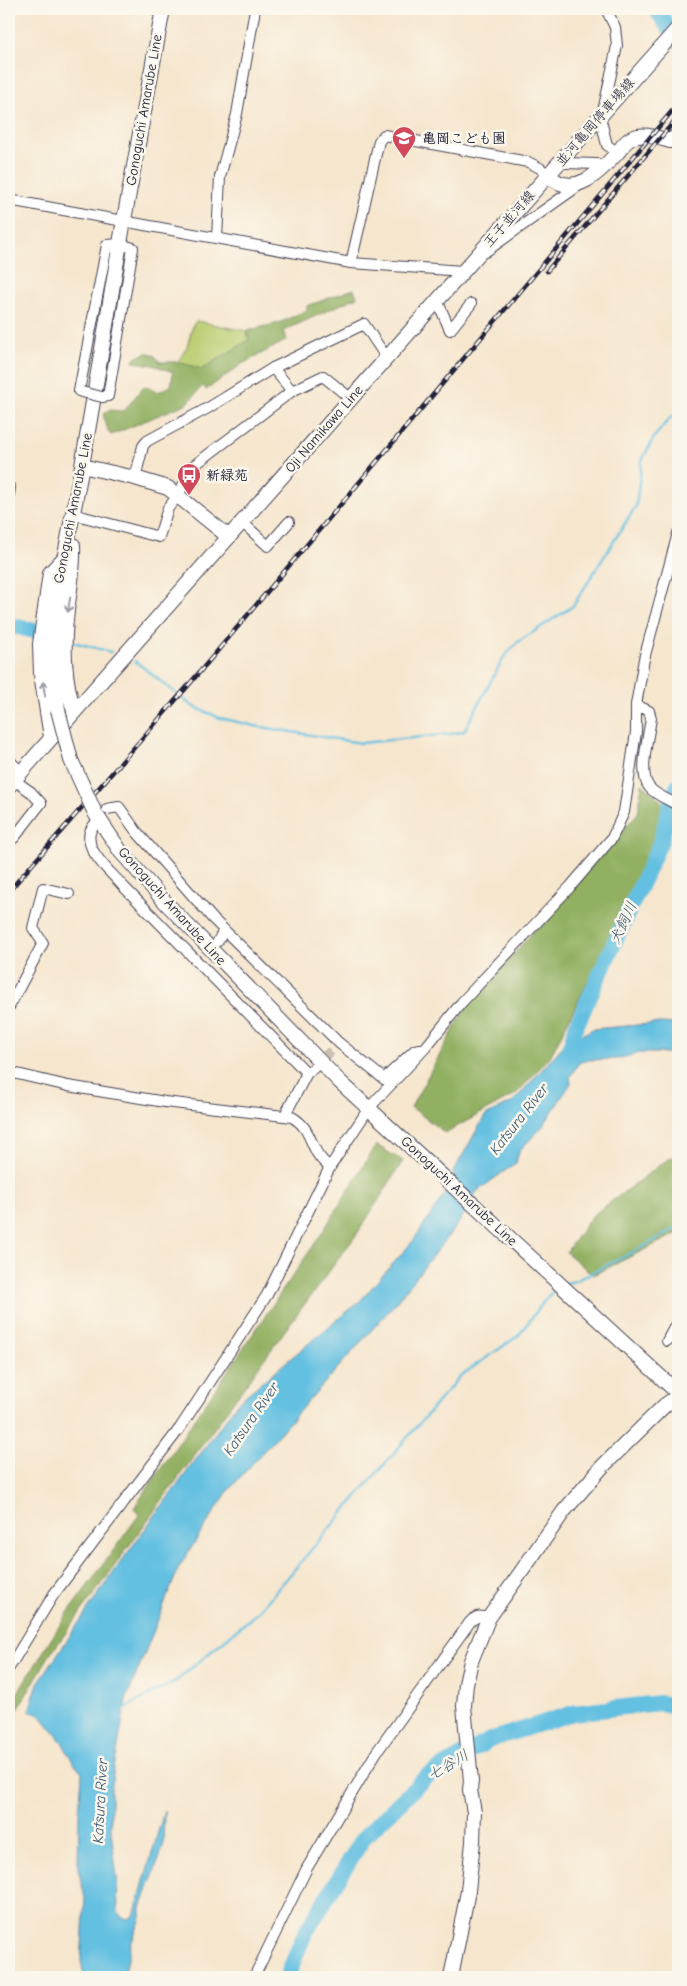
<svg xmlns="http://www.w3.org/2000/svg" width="687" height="1986" font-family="'Comic Neue','Klee One',sans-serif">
	<rect width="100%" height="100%" fill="#fbf7ec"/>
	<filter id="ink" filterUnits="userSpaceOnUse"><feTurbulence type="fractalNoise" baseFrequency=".02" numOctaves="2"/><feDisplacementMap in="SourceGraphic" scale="10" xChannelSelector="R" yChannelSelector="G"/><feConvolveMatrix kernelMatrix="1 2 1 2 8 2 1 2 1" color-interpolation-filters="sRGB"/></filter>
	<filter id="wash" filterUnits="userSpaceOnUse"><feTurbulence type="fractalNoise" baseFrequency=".0096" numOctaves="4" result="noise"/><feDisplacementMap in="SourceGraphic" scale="20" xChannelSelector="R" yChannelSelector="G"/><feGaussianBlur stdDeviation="1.12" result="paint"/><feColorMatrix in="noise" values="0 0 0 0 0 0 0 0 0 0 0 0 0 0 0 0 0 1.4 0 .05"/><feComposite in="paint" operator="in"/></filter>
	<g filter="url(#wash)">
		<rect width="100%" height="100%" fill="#f6e6ce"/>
		<polygon fill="#b9cd70" stroke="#6e7856" points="196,321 247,331 249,340 202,370 178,362 187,347 193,325"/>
		<g fill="#92b062" stroke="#5a694e">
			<path d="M 354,289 L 357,297 L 283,331 L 287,340 L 242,364 L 206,390 L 203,385 L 188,403 L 111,435 L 109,433 L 103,415 L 108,410 L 121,411 L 125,410 L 143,387 L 149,387 L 158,392 L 171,386 L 173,372 L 153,365 L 134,362 L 133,359 C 147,352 150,349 160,362 L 178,362 L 202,369 L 249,340 L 247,331 L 281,322 L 307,310 L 307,306 Z"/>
			<polygon points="642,784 663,803 660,829 613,932 550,1057 516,1094 445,1133 411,1107 465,1009 638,813"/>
			<polygon points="376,1145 403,1161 357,1234 289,1325 49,1656 9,1724 9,1707 65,1617 139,1515 134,1508 324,1230"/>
			<polygon points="678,1155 678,1233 593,1275 566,1252 592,1216 668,1159"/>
		</g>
		<polygon fill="#63c0e1" stroke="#42718e" points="660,1023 678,1024 678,1053 639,1053 618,1059 584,1060 578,1064 570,1077 571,1083 543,1126 519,1151 516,1163 477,1191 460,1221 394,1305 228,1491 179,1567 126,1700 111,1786 111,1831 117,1877 118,1912 122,1918 128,1919 134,1916 164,1811 163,1847 141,1908 141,1918 131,1944 124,1977 84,1977 81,1961 85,1898 78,1868 79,1814 82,1773 73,1762 62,1742 40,1715 29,1711 38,1683 112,1574 239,1401 360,1301 413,1241 455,1179 453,1172 485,1116 513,1102 565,1044 593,1029"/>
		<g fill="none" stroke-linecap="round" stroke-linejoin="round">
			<g stroke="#63c0e1" stroke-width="2.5">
				<polyline points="73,642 111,652"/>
				<polyline points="135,661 192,706 220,718 255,726 361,743 451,734 464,731 504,657 518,642 573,606 636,506 642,460 655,436 670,418 678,413"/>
				<polyline points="673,796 678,796"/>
				<polyline points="566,1283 575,1281 641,1248 678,1227"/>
				<polyline points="123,1709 176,1681 258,1612 460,1376 518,1336 548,1296 557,1289"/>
			</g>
			<g stroke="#63c0e1" stroke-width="16">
				<polyline points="656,9 678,41"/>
				<polyline points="9,625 35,631"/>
				<polyline points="566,1060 577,1024 660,843 673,796 678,785"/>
				<polyline points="287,1977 304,1935 364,1837 427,1776 490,1740 573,1713 659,1703 678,1706"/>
			</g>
		</g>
	</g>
	<g filter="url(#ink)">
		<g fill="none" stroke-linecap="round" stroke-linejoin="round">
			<polyline stroke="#ccbfb1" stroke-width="10" stroke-dasharray="10 5" stroke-linecap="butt" points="315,1066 331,1051"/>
			<g stroke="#423f51" stroke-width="12">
				<g id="street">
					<polyline points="606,9 615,27 617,46 601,121 607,145 618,153"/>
					<polyline points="566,163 597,164 604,167"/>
					<polyline points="9,200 351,263 463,271"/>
					<polyline points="217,238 220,177 237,114 255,9"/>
					<polyline points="485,252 581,184"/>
					<polyline points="351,263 379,141 384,135 528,162 540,168 548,175"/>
					<polyline points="437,300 450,330 471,304"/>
					<polyline points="273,368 364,324 386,357"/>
					<polyline points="82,392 79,391 107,245 120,244 133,248 108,396 102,397"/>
					<polyline points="135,478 143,446 147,441 208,408 273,368 292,391 323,376 350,398"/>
					<polyline points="9,494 10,488"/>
					<polyline points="73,514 159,537 168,508 178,496 192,467 292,391"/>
					<polyline points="242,522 268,546 289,522"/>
					<path d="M 636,705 L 649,711 L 651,718 C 649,735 638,773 649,787 C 655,795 669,800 678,805"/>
					<polyline points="9,760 21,772"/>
					<polyline points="14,780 31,792 41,803 14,838"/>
					<polyline points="107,809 119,807 136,831 213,919 339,1043 384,1079 415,1050 420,1049"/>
					<path d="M 95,824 C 76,844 109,870 122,885 L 307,1073"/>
					<polyline points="218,941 224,930"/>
					<polyline points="9,1007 43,943 33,928 43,888 69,894"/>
					<path d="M 9,1072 L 68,1086 L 165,1102 L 292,1117 C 315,1130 308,1152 330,1167"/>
					<polyline points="285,1115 307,1073 315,1067"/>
					<polyline points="667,1341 678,1320"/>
					<polyline points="9,1668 54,1594 180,1428 267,1295 330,1167 369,1108 426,1047 462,1002 570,887 612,838 624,812 636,732 636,705 644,659 678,533"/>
					<path d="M 254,1977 L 307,1868 L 376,1753 L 470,1622 C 476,1616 480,1615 488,1619"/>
				</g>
			</g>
			<g stroke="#423f51" stroke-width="16">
				<g id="secondary">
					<path d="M 548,175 C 574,200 600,172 618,152 C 622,147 626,140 632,138 C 643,132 658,138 670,141 L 678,135"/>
					<polyline points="82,466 135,478 168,488 229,537"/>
					<path d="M 73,545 C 74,568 70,588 67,611 C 63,643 64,680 74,711"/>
					<polyline points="58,710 52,654 52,623 82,466 124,220 163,9"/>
					<polyline points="51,737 41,674 40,644 50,573 64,558"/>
					<polyline points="9,786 678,28"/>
					<polyline points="95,813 121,852 166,903 339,1081 678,1393"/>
					<polyline points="451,1977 468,1891 473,1842 474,1812 470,1790 471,1781 464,1706 466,1684 471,1661 488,1619 564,1511 602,1467 665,1405 678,1396"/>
				</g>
			</g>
			<use href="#street" stroke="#fff" stroke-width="10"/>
			<use href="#secondary" stroke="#fff" stroke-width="14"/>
			<g stroke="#22223b" stroke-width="4.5">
				<g id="rail">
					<polyline points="547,271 678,117"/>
					<polyline points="9,891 187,687 678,104"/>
				</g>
			</g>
			<use href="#rail" stroke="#fbf7ec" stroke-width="2.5" stroke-dasharray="8" stroke-linecap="butt"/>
			<g stroke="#423f51" stroke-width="12" stroke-linecap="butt">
				<polyline id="street-bridge" points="82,392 102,397"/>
			</g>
			<g stroke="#423f51" stroke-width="16" stroke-linecap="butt">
				<polyline id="secondary-bridge" points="58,710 71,760 95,813"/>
			</g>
			<use href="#street-bridge" stroke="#fff" stroke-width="10"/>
			<use href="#secondary-bridge" stroke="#fff" stroke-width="14"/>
		</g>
		<defs><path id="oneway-shaft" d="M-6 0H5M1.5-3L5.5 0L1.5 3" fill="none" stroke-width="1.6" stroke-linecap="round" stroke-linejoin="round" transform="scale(1.25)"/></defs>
		<g stroke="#9c9ca7">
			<use href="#oneway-shaft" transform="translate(69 605) rotate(99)"/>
			<use href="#oneway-shaft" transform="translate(44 689) rotate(-99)"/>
		</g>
	</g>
	<defs>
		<g id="school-pin" transform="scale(1.25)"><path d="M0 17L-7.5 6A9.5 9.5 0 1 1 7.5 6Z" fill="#d1495b" stroke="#fbf7ec"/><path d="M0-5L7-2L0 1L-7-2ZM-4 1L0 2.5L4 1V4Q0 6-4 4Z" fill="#fff"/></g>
		<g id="bus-pin" transform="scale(1.25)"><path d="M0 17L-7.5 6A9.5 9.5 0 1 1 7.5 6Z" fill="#d1495b" stroke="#fbf7ec"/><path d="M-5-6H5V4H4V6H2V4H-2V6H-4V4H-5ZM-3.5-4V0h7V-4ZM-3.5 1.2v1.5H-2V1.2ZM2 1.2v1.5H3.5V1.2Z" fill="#fff"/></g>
	</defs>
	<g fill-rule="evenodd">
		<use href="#school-pin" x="404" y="138"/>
		<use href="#bus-pin" x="189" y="475"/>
	</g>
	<g text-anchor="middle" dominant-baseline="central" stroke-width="5" stroke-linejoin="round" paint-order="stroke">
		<g font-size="14" fill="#22223b" stroke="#fbf7ec">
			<text transform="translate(144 110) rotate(-80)">Gonoguchi Amarube Line</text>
			<text transform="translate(595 122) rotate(-49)">並河亀岡停車場線</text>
			<text transform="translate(509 219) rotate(-49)">王子並河線</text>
			<text transform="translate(324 429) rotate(-49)">Oji Namikawa Line</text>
			<text transform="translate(73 508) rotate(-79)">Gonoguchi Amarube Line</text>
			<text transform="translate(172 906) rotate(48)">Gonoguchi Amarube Line</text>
			<text transform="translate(459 1191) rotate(43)">Gonoguchi Amarube Line</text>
		</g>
		<g font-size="14" font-weight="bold" fill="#22223b" stroke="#fbf7ec" text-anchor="start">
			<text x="422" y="138">亀岡こども園</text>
			<text x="206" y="475">新緑苑</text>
		</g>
		<g font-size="15" font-style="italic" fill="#395975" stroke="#fbf7ec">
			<text transform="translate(623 923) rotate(-65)">犬飼川</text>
			<text transform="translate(519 1119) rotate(-52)">Katsura River</text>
			<text transform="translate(251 1419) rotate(-55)">Katsura River</text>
			<text transform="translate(448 1765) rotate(-31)">七谷川</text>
			<text transform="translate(100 1801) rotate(-87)">Katsura River</text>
		</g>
	</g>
	<rect width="687" height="1986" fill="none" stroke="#fbf7ec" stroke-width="30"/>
</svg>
